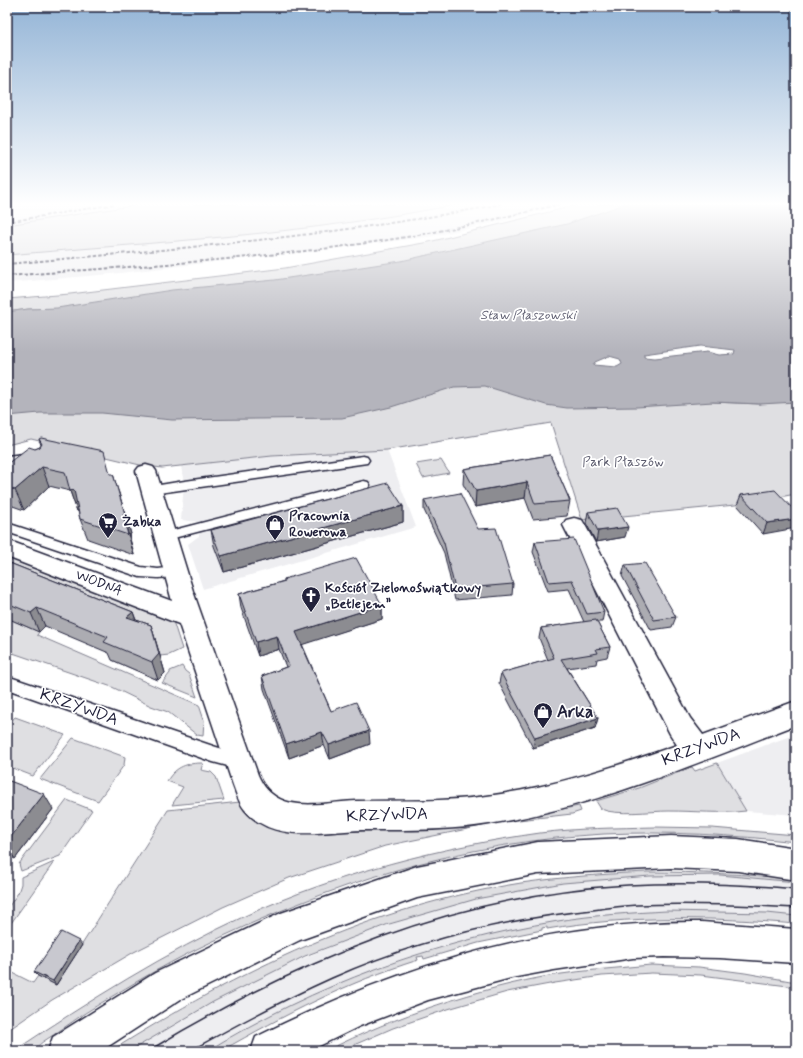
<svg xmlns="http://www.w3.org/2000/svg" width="803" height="1058" font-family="Mynerve,sans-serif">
	<rect width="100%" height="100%" fill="#fff"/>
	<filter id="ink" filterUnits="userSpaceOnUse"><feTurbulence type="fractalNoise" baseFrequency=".025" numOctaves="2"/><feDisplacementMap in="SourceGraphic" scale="8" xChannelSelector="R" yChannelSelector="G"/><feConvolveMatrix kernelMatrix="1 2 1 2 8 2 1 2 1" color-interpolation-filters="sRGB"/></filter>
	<g filter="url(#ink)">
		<g fill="#eeeef1">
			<polygon points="7,204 563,204 513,219 428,237 111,274 7,283"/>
			<polygon points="387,450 416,527 203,589 188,544 199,536 198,522 181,520 184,484 181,466 272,456"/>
			<polygon points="796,734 796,815 746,811 717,763"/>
			<polygon points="719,875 796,882 796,916 767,913 667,911 607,915 559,921 511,930 442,946 384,965 345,981 273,1014 238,1032 207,1051 130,1051 213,1002 274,971 351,938 424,913 476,899 563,883 650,876"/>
		</g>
		<g fill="#dfdfe2" stroke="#80808e">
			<path d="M 144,204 L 459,204 C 310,234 158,242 7,255 L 7,225 Z"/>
			<polygon points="581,204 639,204 613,214 448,253 423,256 418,260 90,309 29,309 7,312 7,299 70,294 285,268 429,242"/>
			<polygon points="378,378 700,399 713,402 760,404 796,394 796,494 735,505 582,520 551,423 387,450 272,456 162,468 140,465 31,439 7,445 7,395"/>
			<polygon points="441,460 449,473 423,478 416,464"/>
			<polygon points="7,555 172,618 182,649 169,655 160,656 165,673 158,680 112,660 115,656 7,572"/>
			<polygon points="7,618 39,632 37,635 199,705 204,720 203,736 197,735 168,712 151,706 112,687 7,651"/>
			<polygon points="182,666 185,671 189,674 197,697 162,683 170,673 170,671"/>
			<polygon points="15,717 65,735 33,776 7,766 7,726"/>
			<polygon points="73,738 125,757 124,765 98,801 40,779"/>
			<path d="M 203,763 L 201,770 L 211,772 L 216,777 L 224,800 L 172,805 L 183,787 L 167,781 C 176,766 187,763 203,763 Z"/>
			<path d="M 717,763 L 746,811 C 720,814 695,811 669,811 C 651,811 616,816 601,809 L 596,801 L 639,788 L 692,767 L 695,771 Z"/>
			<polygon points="67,800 92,810 60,856 21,871 19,864"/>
			<path d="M 240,802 C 252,822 271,832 294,833 L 427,829 L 508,819 L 579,806 L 581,811 L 572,814 L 501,822 L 385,846 L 289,878 L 223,907 L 134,952 L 52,1000 L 7,1031 L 7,970 L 33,983 L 38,976 L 56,985 L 168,810 Z"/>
			<path d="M 655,827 L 712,828 L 796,835 L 796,842 C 733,835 668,831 604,834 C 461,842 329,884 201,947 C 160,967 120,991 82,1015 C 69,1024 57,1033 44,1041 C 40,1044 35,1049 30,1050 C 26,1052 18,1051 14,1051 C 89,1001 165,953 247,915 C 339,873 441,847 540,833 C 578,828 617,828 655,827 Z"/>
			<polygon points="54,862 7,929 7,909 18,893 21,884 21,877"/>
			<path d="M 647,872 C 697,872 747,874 796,879 L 796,882 L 720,875 L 650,876 L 563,883 L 476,899 L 386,925 L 305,956 L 213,1002 L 130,1051 L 111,1051 C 239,970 370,907 521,883 C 563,877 605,874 647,872 Z"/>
			<path d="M 667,911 L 767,913 L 796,916 L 796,924 C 713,917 629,915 547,929 L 547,927 L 542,928 L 542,930 L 478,943 L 424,959 L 423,956 L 417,957 L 418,960 C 348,982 284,1015 221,1051 L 207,1051 C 316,984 432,942 558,921 C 594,915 630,913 667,911 Z"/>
			<path d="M 651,965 L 699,967 L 745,973 L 796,982 L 796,987 L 701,975 L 652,973 L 602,976 L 555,983 L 507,992 L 448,1009 L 393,1028 L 340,1051 L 326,1051 C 395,1016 479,988 554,975 C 586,970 619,968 651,965 Z"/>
		</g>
		<path fill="#b4b4bc" stroke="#7a7a88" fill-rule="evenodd" d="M 625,204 L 796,204 L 796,402 L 760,404 L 713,402 L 637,407 L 567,408 L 546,405 L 485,386 L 454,387 L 391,407 L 342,418 L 172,420 L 102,413 L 40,413 L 7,416 L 7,312 L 28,309 L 57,308 L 172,290 L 275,280 L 401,261 L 567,224 ZM 700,346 L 735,350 L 734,354 L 719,355 L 707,352 L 655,358 L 644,357 L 644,354 ZM 609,356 L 620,359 L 622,364 L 617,367 L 593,365 L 595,362 Z"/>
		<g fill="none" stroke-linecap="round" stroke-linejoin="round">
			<g stroke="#22223b" stroke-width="3">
				<g id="service">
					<polygon points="23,454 35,457 37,460 35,463 31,464 23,462 7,464 7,456"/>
					<polygon points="363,456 367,457 369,460 367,463 152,494 148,493 146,490 148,487 178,482"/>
					<polygon points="364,481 368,482 370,485 368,488 166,540 161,539 159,536 161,533 166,532"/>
					<path d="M 7,523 L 141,567 L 158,569 L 175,567 L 180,569 L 182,572 L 180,575 C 166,579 154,578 140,577 L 7,532 Z"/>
					<polygon points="7,676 213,746 245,756 248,761 245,766 239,769 213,762 7,689"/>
				</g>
			</g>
			<g stroke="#22223b" stroke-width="3">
				<path id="minor" d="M 146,465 L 153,467 L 156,471 L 193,591 L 258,775 C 276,817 321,802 357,801 C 401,800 444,802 487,796 C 553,787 615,767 677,745 L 670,734 L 563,525 L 566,520 L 574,518 L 582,520 L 585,525 L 690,718 L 703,735 L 796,701 L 796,725 C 696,763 596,807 489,824 C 447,831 405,830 362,830 C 324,831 273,844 245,810 C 239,803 236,793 233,785 L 179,624 L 7,557 L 7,540 L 172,601 L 136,471 L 139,467 Z"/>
			</g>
			<g stroke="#22223b" stroke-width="3">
				<g id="primary">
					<polygon points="671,836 738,839 796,848 796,880 738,871 671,868 538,874 417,898 300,940 181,999 101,1051 48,1051 53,1037 155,973 281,913 417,866 538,842"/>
					<path d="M 702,922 L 796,929 L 796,963 L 720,958 L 664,957 L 633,958 L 554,970 L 511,978 L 428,1000 L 360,1026 L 309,1051 L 251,1051 L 256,1037 C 395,967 545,920 702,922 Z"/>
				</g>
			</g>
			<use href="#service" fill="#fff" fill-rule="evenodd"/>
			<use href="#minor" fill="#fff" fill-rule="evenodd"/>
			<use href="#primary" fill="#fff" fill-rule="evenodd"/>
			<g stroke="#22223b" stroke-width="1.5">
				<path d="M 148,1051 C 295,962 455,894 628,885 C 685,882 740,884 796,889"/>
				<path d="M 190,1051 C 236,1025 283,1000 332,978 C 413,942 504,919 593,910 C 607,908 622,906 637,905 C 690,903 743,905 796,908"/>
			</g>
			<g stroke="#22223b" stroke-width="2" stroke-dasharray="3.5 2" stroke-linecap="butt">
				<polyline points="7,222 115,204"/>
				<path d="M 7,264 C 173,249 338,236 501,204"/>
				<path d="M 7,276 C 146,265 287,258 424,234 C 470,225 515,215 560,204"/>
			</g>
		</g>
		<g fill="#acacb2" stroke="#22223b">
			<polygon points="39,439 111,474 119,493 131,534 129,535 134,555 88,539 80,519 78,511 77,511 70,491 49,486 24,510 7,504 7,464 35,449 40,447 41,445"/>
			<polygon points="550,455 570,501 567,516 533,519 525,498 475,507 463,484 464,469"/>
			<polygon points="741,495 796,512 763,534 737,505"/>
			<polygon points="424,500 478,529 513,584 512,595 455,600 444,553 424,510"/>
			<polygon points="403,506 403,522 224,572 214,546 211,530"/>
			<polygon points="588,512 625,537 596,542 586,523"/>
			<polygon points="535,542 604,612 602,622 597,622 610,647 607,657 597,659 596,664 567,668 598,718 595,728 533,748 499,683 501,673 548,660 539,638 541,628 584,622 569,589 548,591 533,552"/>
			<polygon points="7,562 133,612 136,620 151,625 165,673 158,680 112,660 109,653 45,626 39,632 7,618"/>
			<polygon points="625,565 676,617 672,627 651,630 622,576"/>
			<polygon points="284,579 382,605 382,619 302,644 331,711 370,744 330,759 324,745 289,758 264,689 262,676 286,667 279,649 258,656 241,608 239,594 284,581"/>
			<polygon points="7,780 53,809 15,859 7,855"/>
			<polygon points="82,945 56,985 38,976 34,972"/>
		</g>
		<g fill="#8c8c91" stroke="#22223b">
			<polygon points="42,467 49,486 24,510 15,490"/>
			<polygon points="113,474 131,534 129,535 134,555 123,515"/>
			<polygon points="527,482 525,498 475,507 476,491"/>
			<polygon points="74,490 81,510 77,511 70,491"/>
			<polygon points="403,506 403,522 224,572 221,556"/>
			<polygon points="796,519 796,528 763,534 767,523"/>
			<polygon points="628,527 625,537 596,542 598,531"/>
			<polygon points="382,605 382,619 298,646 296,632"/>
			<polygon points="37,608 45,626 39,632 31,613"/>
			<polygon points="133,612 139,630 127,617"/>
			<polygon points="151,625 165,673 158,680 152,662"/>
			<polygon points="277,636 279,649 258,656 256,642"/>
			<polygon points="598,718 595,728 533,748 535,738"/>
			<polygon points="369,731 370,744 330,759 329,745"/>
			<polygon points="322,732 324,745 289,758 286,744"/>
			<polygon points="44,794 53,809 15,859 7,847 7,842"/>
			<polygon points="79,941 82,945 56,985 53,981"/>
		</g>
		<g fill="#c8c8cf" stroke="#22223b">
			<polygon points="41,438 104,451 110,474 113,474 125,514 123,515 128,535 80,519 74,490 70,491 65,472 42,467 15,490 7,487 7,464 29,447 35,449 40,447 42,444 39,439"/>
			<polygon points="550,455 570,501 535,504 527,482 476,491 464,469"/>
			<polygon points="388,483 403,506 221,556 211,530"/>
			<polygon points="775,490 796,512 796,519 767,523 741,495"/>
			<polygon points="460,493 478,529 496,528 513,584 455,589 444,543 424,500"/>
			<polygon points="617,508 628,527 598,531 588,512"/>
			<polygon points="574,539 604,612 587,614 572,580 549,582 535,542"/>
			<polygon points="356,558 382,605 296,632 331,711 356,702 369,731 329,745 322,732 286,744 262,676 289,666 277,636 256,642 239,594 285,581 284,579"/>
			<polygon points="7,562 133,612 127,617 151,625 159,654 152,662 104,642 108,637 37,608 31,613 7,603"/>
			<polygon points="645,563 676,617 654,620 625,565"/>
			<polygon points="596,620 610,647 596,649 598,653 561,659 598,718 535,738 501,673 554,658 541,628"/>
			<polygon points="7,780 44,794 7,842"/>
			<polygon points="61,932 79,941 53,981 34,972"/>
		</g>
	</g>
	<linearGradient id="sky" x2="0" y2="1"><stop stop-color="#93b4d6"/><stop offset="0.58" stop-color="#fff"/><stop offset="1" stop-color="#fff" stop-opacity="0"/></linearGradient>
	<rect width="803" height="352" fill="url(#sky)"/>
	<defs>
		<g id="supermarket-pin" transform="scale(1)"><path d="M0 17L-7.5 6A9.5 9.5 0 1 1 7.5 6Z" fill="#22223b" stroke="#fff"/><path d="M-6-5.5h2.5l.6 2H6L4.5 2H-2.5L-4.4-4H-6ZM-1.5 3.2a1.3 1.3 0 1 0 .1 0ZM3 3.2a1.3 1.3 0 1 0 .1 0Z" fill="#fff"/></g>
		<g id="shop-pin" transform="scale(1)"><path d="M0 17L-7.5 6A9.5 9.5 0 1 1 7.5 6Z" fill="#22223b" stroke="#fff"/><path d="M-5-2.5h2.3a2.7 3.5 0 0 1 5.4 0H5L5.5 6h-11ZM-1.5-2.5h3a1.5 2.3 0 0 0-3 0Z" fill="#fff"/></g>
		<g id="church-pin" transform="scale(1)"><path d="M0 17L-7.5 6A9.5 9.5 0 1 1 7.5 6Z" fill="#22223b" stroke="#fff"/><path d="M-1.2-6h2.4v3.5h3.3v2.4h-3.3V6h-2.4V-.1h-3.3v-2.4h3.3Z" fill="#fff"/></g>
	</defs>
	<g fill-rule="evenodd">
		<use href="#supermarket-pin" x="108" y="522"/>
		<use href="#shop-pin" x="275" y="524"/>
		<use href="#church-pin" x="311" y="596"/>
		<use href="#shop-pin" x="543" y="712"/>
	</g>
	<g text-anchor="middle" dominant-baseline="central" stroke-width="3.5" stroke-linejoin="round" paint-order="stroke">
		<g font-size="13" font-style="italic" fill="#5c5c6f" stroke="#fff">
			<text x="528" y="315">Staw Płaszowski</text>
		</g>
		<g font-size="14" fill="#5b5b6d" stroke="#fff">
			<text x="623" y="462">Park Płaszów</text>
		</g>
		<g font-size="14" font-weight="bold" fill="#22223b" stroke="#fff" text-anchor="start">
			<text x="289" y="516">Pracownia<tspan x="289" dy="16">Rowerowa</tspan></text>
			<text x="122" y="522">Żabka</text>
			<text x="325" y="588">Kościół Zielonoświątkowy<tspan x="325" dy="16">„Betlejem”</tspan></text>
		</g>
		<g font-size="14" fill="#22223b" stroke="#fff">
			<text transform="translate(99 583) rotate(21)">WODNA</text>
		</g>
		<g font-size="17" fill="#22223b" stroke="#fff">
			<text transform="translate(79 707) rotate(19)">KRZYWDA</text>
			<text transform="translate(701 747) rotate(-20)">KRZYWDA</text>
			<text transform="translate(387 815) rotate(-2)">KRZYWDA</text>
		</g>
		<g font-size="17" font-weight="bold" fill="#22223b" stroke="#fff" text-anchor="start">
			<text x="557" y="712">Arka</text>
		</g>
	</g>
	<rect width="803" height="1058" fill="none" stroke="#fff" stroke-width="24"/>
	<rect x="12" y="12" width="779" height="1034" fill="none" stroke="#22223b" stroke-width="1.5" filter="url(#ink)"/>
</svg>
